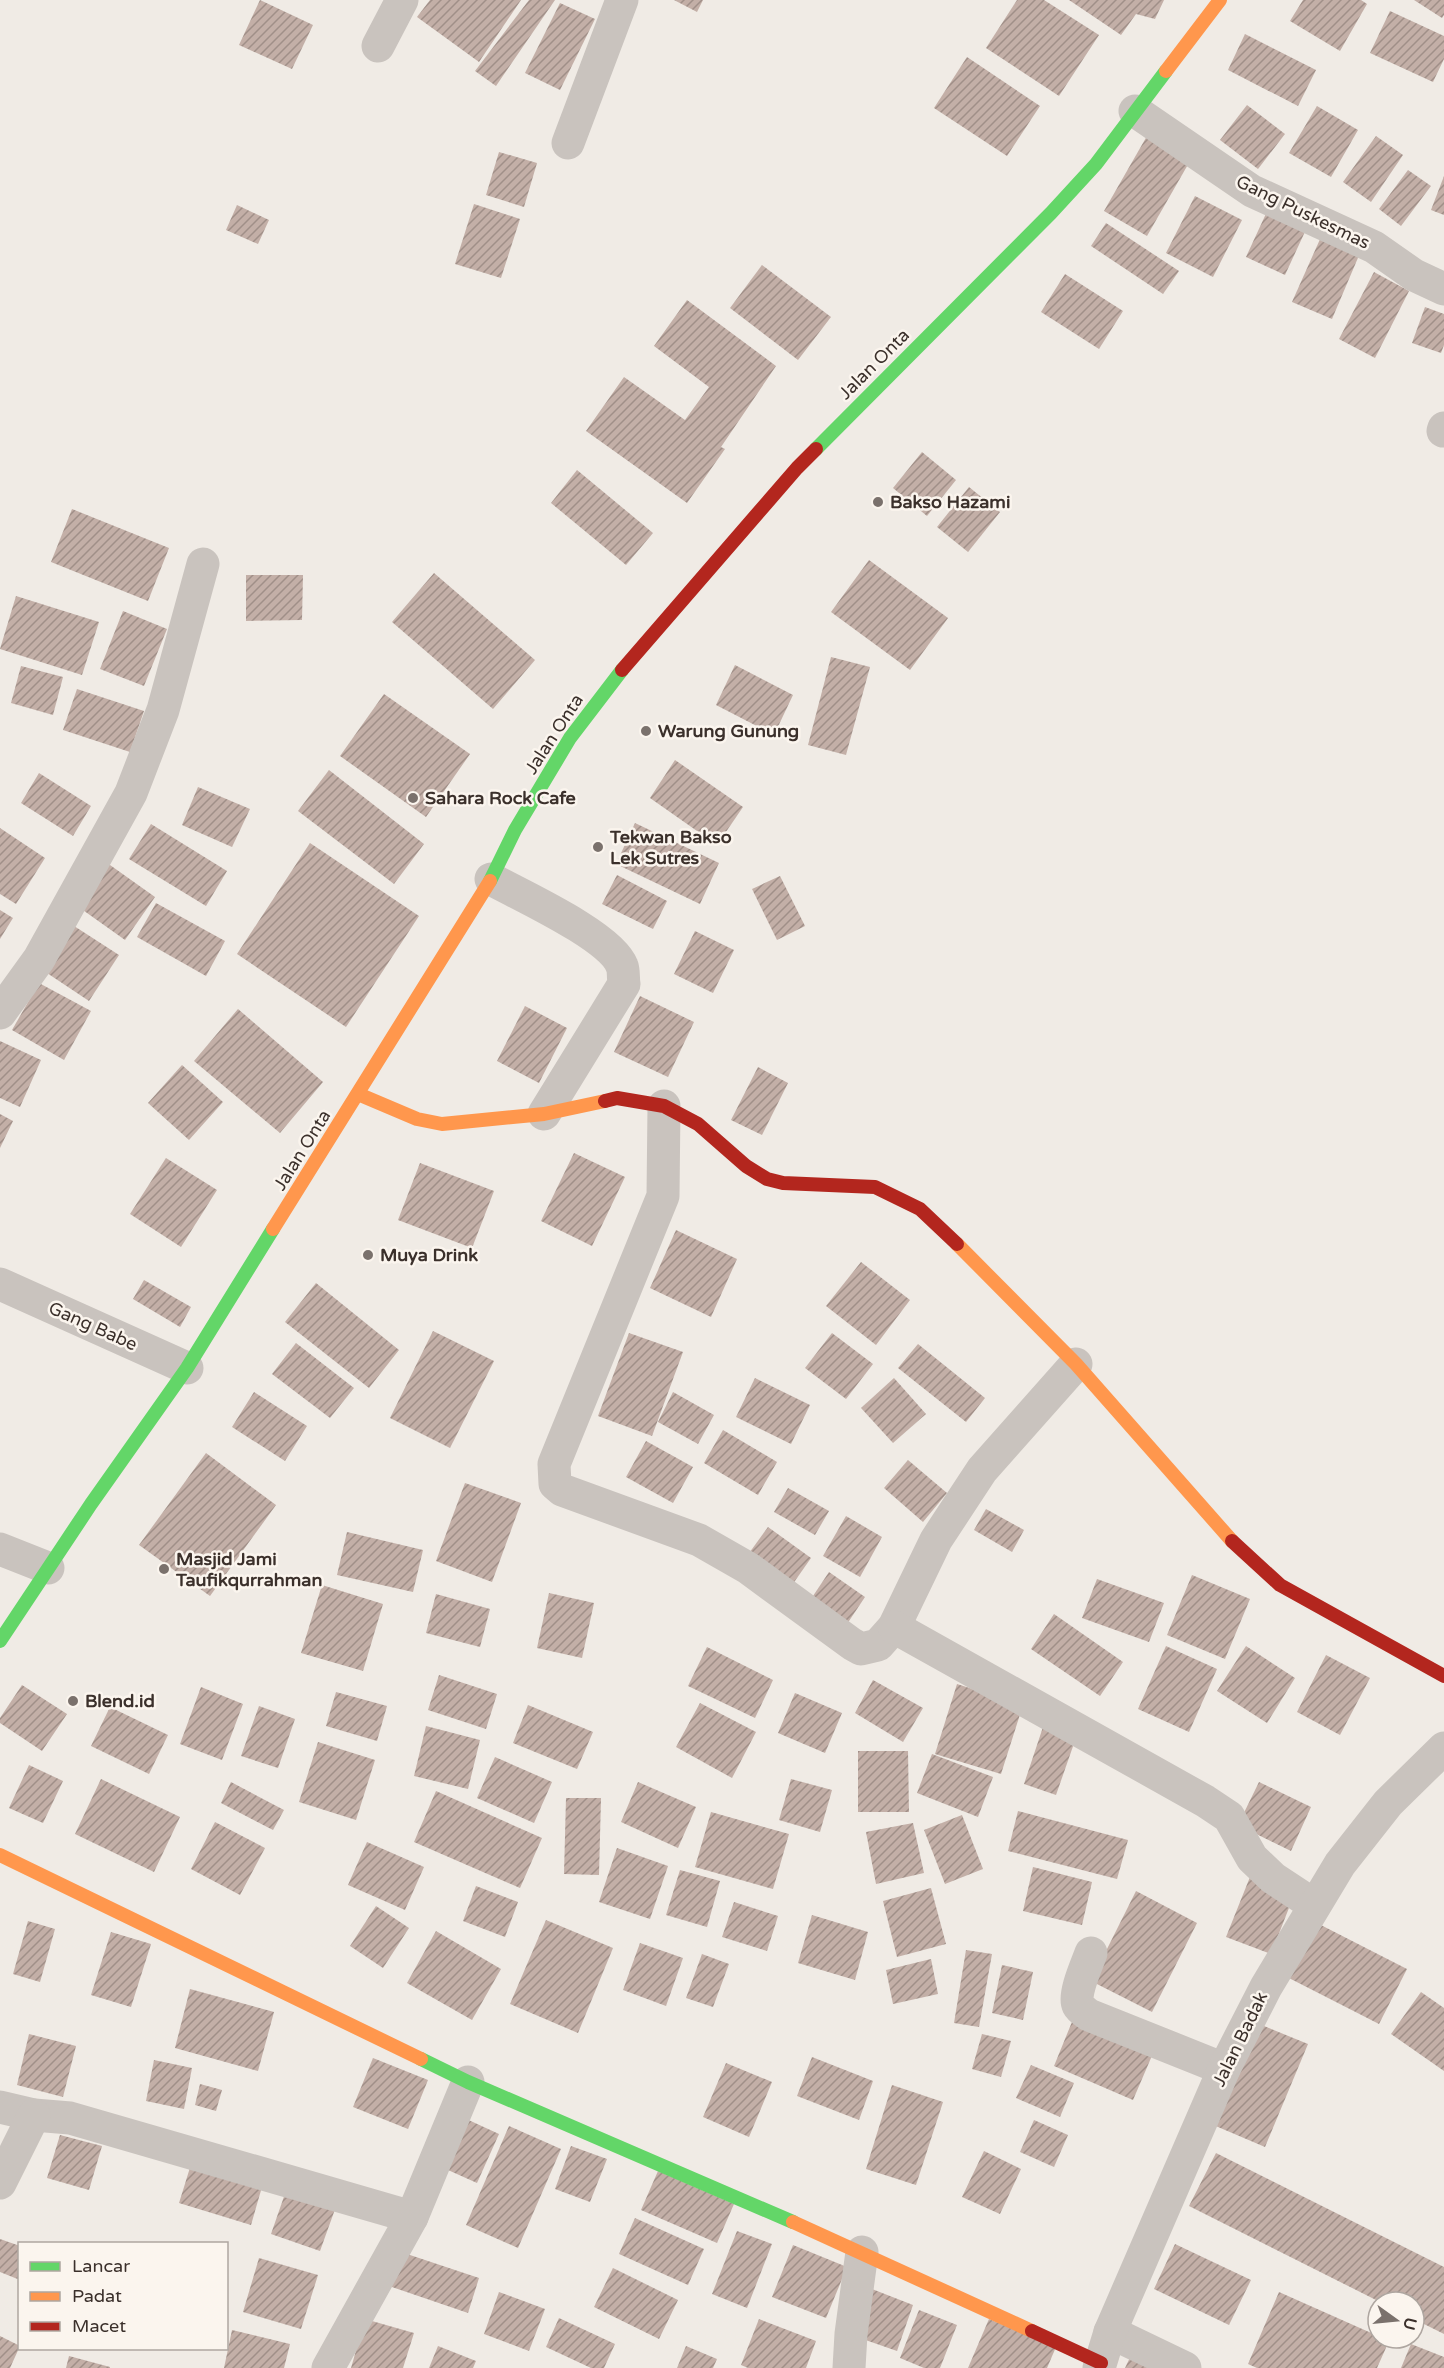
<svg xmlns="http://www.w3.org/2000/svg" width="1444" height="2368" font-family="'Varela Round',sans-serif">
	<defs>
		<pattern id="building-hatch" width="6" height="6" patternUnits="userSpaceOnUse" patternTransform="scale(1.5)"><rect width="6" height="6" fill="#c3afa7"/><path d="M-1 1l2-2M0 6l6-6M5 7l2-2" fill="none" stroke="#a08f88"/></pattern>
	</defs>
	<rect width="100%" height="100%" fill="#f0ebe5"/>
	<g fill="url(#building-hatch)">
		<polygon points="260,0 313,25 292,69 239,45"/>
		<polygon points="430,0 521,0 479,62 417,17"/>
		<polygon points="529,0 555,0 496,86 475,71"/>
		<polygon points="674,0 703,0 697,12"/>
		<polygon points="1017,0 1044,0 1099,35 1059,96 986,48"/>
		<polygon points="1069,0 1164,0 1155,19 1136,14 1121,35"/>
		<polygon points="1303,0 1361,0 1367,4 1340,51 1290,21"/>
		<polygon points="1414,0 1444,0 1444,15 1442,18"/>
		<polygon points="560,3 595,19 560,90 525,73"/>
		<polygon points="1390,11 1444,36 1444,59 1433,82 1370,53"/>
		<polygon points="1245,34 1316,70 1298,106 1228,70"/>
		<polygon points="967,57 1040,106 1007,156 934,108"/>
		<polygon points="1247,105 1285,134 1258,169 1220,140"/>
		<polygon points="1317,106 1358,130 1331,177 1289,153"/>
		<polygon points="1151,129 1194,154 1147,236 1104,211"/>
		<polygon points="1376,136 1403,155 1371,202 1343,182"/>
		<polygon points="499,152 537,163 524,207 486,195"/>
		<polygon points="1408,170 1431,186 1401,226 1379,209"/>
		<polygon points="1444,176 1444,215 1431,210"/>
		<polygon points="1195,196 1242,220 1213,277 1166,253"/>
		<polygon points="474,204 520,219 501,278 455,264"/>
		<polygon points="237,205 269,220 258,244 226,230"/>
		<polygon points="1270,205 1309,223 1285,275 1246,257"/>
		<polygon points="1106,223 1179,271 1163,294 1091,246"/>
		<polygon points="1325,228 1363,246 1332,319 1292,302"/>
		<polygon points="762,265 831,317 798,360 730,308"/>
		<polygon points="1374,272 1409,291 1375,358 1339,339"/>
		<polygon points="1065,274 1123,311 1099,349 1041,312"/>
		<polygon points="687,300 776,366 721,447 725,449 687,503 586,431 624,377 685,420 709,387 654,346"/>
		<polygon points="1425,307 1444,314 1444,345 1441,353 1412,343"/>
		<polygon points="922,452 956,480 927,516 893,488"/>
		<polygon points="577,470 653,533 626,565 551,503"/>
		<polygon points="969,487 1000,512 968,552 937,527"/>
		<polygon points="72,509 169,548 148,601 51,562"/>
		<polygon points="869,560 948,618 910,670 831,612"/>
		<polygon points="434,573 535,660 493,709 392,622"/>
		<polygon points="246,575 303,575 302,620 246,621"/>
		<polygon points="16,596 99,622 82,675 0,649"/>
		<polygon points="123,611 167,629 144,686 100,669"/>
		<polygon points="831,657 870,667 846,755 808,745"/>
		<polygon points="735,665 793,695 774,735 716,705"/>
		<polygon points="21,666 63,677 53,715 11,703"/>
		<polygon points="77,689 144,711 130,752 63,730"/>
		<polygon points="384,694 470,754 426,817 340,756"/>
		<polygon points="675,760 743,807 717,845 650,798"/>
		<polygon points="329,770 424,844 394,884 298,811"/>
		<polygon points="39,773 91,806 73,836 21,803"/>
		<polygon points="198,787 250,809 232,847 182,825"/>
		<polygon points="635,823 719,863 700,904 616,864"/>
		<polygon points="151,824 227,871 206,906 129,859"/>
		<polygon points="0,828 45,858 16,904 0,894"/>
		<polygon points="310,843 419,916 346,1027 237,954"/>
		<polygon points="103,860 155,897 125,940 73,903"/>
		<polygon points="617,875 667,901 653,929 602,904"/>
		<polygon points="780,876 805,926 777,940 752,889"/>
		<polygon points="156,903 225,941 206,976 137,937"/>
		<polygon points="0,910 13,918 0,939"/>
		<polygon points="71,924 119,955 89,1001 41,969"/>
		<polygon points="695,931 734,950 713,993 674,974"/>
		<polygon points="39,983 91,1011 64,1060 12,1030"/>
		<polygon points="640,996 694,1022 668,1077 614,1052"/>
		<polygon points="525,1006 567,1028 539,1083 497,1061"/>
		<polygon points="238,1009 323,1082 280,1133 194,1061"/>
		<polygon points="0,1041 41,1060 20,1107 0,1098"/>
		<polygon points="182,1065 223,1102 189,1140 148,1103"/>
		<polygon points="758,1067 788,1083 762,1135 731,1120"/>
		<polygon points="0,1114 13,1121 0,1148"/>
		<polygon points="574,1153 625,1177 592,1246 541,1221"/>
		<polygon points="166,1158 217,1190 181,1247 130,1214"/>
		<polygon points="420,1163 494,1191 472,1248 398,1220"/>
		<polygon points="676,1230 737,1259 711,1317 650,1288"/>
		<polygon points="861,1262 910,1300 876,1345 826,1306"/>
		<polygon points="144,1280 191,1307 180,1327 133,1299"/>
		<polygon points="316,1283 399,1350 369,1388 285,1322"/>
		<polygon points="433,1331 494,1361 450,1448 390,1418"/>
		<polygon points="629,1333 683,1352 652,1436 598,1416"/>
		<polygon points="832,1333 873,1364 846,1399 805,1368"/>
		<polygon points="296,1343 354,1388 330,1418 272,1374"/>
		<polygon points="918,1344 985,1398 966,1422 898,1368"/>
		<polygon points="755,1378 810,1405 791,1444 736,1417"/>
		<polygon points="894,1378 926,1414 893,1443 861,1408"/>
		<polygon points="254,1392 307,1426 285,1461 232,1427"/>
		<polygon points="673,1392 714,1415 698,1444 658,1422"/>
		<polygon points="723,1430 777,1462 758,1495 704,1463"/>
		<polygon points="646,1441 693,1467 673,1503 626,1477"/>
		<polygon points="206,1453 276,1505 210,1596 139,1545"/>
		<polygon points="908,1460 947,1493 923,1522 884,1488"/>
		<polygon points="465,1483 521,1503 492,1582 436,1561"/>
		<polygon points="788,1488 829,1511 815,1535 774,1512"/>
		<polygon points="986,1509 1024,1530 1012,1552 974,1530"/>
		<polygon points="846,1516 882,1537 860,1577 823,1556"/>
		<polygon points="768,1527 811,1558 790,1588 747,1556"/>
		<polygon points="347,1532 423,1550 413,1592 337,1575"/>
		<polygon points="829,1572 865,1597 847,1624 811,1599"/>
		<polygon points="1192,1575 1250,1599 1225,1659 1167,1635"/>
		<polygon points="1097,1579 1164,1603 1149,1642 1082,1618"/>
		<polygon points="322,1585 383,1604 363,1671 301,1653"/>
		<polygon points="549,1593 594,1603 582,1658 537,1648"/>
		<polygon points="436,1594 490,1609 480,1647 426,1633"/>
		<polygon points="1054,1614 1123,1662 1100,1696 1031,1649"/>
		<polygon points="1166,1646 1217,1669 1189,1732 1138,1709"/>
		<polygon points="1246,1646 1295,1678 1267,1723 1217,1691"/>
		<polygon points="707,1647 773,1680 755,1718 688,1686"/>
		<polygon points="1326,1655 1370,1678 1340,1735 1297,1712"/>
		<polygon points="439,1675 497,1694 486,1729 428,1710"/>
		<polygon points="873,1680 923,1708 903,1742 855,1713"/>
		<polygon points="957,1684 1023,1705 1001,1774 935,1754"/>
		<polygon points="22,1685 67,1714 42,1751 0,1723 0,1718"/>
		<polygon points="201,1687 243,1704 222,1760 180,1744"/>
		<polygon points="336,1692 387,1706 377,1741 326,1726"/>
		<polygon points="795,1693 842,1713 825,1753 778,1733"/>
		<polygon points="700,1703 756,1732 732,1778 676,1747"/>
		<polygon points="528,1705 593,1732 577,1769 513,1743"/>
		<polygon points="259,1706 295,1719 278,1768 241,1756"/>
		<polygon points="110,1707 168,1735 149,1774 91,1746"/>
		<polygon points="1045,1721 1078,1732 1056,1795 1024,1784"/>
		<polygon points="426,1726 480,1740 468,1789 414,1776"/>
		<polygon points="318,1742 375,1760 356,1820 299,1802"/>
		<polygon points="858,1751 908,1751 909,1812 858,1812"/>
		<polygon points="932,1754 993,1777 978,1817 917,1793"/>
		<polygon points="495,1757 552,1782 534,1823 477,1798"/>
		<polygon points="29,1765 63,1781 43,1823 9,1808"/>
		<polygon points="101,1779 180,1817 154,1872 75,1834"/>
		<polygon points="791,1779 832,1790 820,1832 779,1820"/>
		<polygon points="231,1782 284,1810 273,1830 221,1803"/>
		<polygon points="638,1782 696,1807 678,1848 621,1822"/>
		<polygon points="1259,1782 1311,1807 1291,1851 1238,1825"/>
		<polygon points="436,1791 542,1838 520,1888 414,1842"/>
		<polygon points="566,1798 601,1798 599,1875 564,1874"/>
		<polygon points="1018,1811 1128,1840 1117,1879 1008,1851"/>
		<polygon points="711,1812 789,1834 773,1889 695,1867"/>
		<polygon points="962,1815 983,1869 945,1884 924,1830"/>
		<polygon points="215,1822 265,1848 240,1895 191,1869"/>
		<polygon points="913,1823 924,1873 876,1884 866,1832"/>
		<polygon points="367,1842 424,1867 405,1910 348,1885"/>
		<polygon points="617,1848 668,1866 650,1919 599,1902"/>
		<polygon points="1033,1867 1092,1882 1082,1925 1023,1911"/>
		<polygon points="680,1870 720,1881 707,1927 666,1915"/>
		<polygon points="1250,1877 1294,1895 1271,1954 1226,1937"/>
		<polygon points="476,1886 518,1902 505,1937 463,1921"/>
		<polygon points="931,1888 946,1944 897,1957 883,1901"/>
		<polygon points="1136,1891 1197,1923 1152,2012 1091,1981"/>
		<polygon points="734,1902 778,1916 767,1951 722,1937"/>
		<polygon points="376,1906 409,1928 383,1968 350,1946"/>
		<polygon points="812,1915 868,1932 855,1980 798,1963"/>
		<polygon points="546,1920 613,1948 578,2033 510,2004"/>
		<polygon points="28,1921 55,1929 40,1982 13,1974"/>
		<polygon points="1313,1921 1407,1969 1379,2024 1285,1976"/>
		<polygon points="436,1931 501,1969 472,2020 407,1983"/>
		<polygon points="111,1932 151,1944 131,2007 91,1995"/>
		<polygon points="640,1943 683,1958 666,2006 623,1990"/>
		<polygon points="966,1950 992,1954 979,2027 954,2023"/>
		<polygon points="702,1954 729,1964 713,2007 686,1998"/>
		<polygon points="931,1959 938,1994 893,2004 886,1970"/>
		<polygon points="1002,1965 1033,1972 1023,2020 992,2013"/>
		<polygon points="190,1989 274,2012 258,2071 175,2048"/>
		<polygon points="1421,1992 1444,2008 1444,2071 1391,2034"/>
		<polygon points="1074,2017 1154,2051 1133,2100 1054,2066"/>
		<polygon points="1254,2022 1308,2044 1265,2147 1211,2124"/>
		<polygon points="29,2034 76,2046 63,2097 17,2085"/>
		<polygon points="982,2034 1011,2041 1001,2077 972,2069"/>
		<polygon points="812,2057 873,2081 859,2120 797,2096"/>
		<polygon points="373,2058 428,2080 408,2129 353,2107"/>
		<polygon points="154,2060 192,2068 184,2109 146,2101"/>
		<polygon points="726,2063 772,2082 749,2137 703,2117"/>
		<polygon points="1031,2065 1074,2083 1060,2117 1016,2098"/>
		<polygon points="200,2084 222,2090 216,2111 195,2105"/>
		<polygon points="892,2085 943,2102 916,2185 866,2169"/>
		<polygon points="462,2117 499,2134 477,2183 439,2166"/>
		<polygon points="1034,2120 1068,2135 1054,2167 1020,2152"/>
		<polygon points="509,2126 561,2149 518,2248 466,2225"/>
		<polygon points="60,2135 102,2146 89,2190 47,2178"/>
		<polygon points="571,2146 607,2159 590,2202 555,2189"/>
		<polygon points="984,2151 1021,2169 1000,2214 962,2197"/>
		<polygon points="1216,2153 1444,2267 1444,2334 1414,2319 1414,2302 1380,2302 1189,2206"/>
		<polygon points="193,2158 264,2180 251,2225 179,2203"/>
		<polygon points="658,2171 734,2204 717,2243 641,2210"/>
		<polygon points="288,2185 338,2201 320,2251 271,2234"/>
		<polygon points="635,2218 704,2249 688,2285 619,2254"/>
		<polygon points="737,2231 772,2244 747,2308 712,2294"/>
		<polygon points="0,2239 20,2246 20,2280 0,2272"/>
		<polygon points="1175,2244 1251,2280 1229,2325 1154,2289"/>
		<polygon points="793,2245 847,2267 826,2318 772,2297"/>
		<polygon points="401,2252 479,2278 468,2313 389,2286"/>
		<polygon points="259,2258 318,2275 301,2329 243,2312"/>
		<polygon points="613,2268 678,2300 659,2339 594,2307"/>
		<polygon points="872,2289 913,2305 897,2351 854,2336"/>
		<polygon points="499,2292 545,2309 529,2351 484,2334"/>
		<polygon points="1279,2292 1378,2336 1378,2338 1389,2341 1377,2368 1257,2368 1248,2364"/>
		<polygon points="919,2310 957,2325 940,2368 924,2368 900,2358"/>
		<polygon points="559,2318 615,2344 604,2368 591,2368 546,2347"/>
		<polygon points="365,2319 414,2333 403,2368 351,2368"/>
		<polygon points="759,2319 816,2341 806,2368 748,2368 741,2365"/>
		<polygon points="989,2319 1056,2347 1047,2368 968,2368"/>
		<polygon points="232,2330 290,2344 284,2368 224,2368"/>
		<polygon points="0,2336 20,2346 10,2368 0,2368"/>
		<polygon points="1411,2344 1444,2357 1444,2368 1401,2368"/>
		<polygon points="438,2346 476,2361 473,2368 429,2368"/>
		<polygon points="686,2346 717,2359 713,2368 677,2368"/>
		<polygon points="1135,2347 1181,2368 1125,2368"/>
		<polygon points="69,2356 110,2367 110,2368 66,2368"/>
	</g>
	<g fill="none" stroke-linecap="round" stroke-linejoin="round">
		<g stroke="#c9c3be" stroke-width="33">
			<polyline points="378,46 402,0"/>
			<polyline points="1135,111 1252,191 1374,247 1414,275 1444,289"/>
			<polyline points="568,143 622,0"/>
			<polyline points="1443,431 1444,428"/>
			<path d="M 491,879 C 520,895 611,936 622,966 C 624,971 623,979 624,984 L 544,1114"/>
			<polyline points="0,1013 39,959 131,793 163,710 203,564"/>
			<polyline points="664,1106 663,1196 554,1464 555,1484 562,1490 699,1540 748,1568 852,1644 861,1649 878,1645 894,1627 936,1540 982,1470 1076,1364"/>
			<polyline points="0,1284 187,1368"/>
			<polyline points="0,1549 48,1568"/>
			<polyline points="894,1627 1205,1801 1229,1817 1252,1858 1273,1878 1314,1905"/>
			<path d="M 1091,1953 C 1087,1964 1073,1995 1078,2005 C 1080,2009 1085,2012 1089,2015 L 1224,2069"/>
			<polyline points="0,2107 34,2115 70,2118 412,2217"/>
			<polyline points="0,2183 34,2115"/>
			<polyline points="1110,2332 1185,2368"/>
			<polyline points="328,2368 412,2217 468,2082"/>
			<polyline points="849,2368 851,2334 862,2252"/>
			<polyline points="1099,2368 1110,2332 1224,2069 1266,1987 1340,1864 1388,1803 1444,1748"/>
		</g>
		<g stroke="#63d668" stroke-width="14">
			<polyline points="816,449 1051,213 1096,164 1166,71"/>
			<polyline points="490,881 515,830 570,738 622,670"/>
			<polyline points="0,1641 91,1504 187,1368 273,1229"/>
			<polyline points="421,2059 468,2082 793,2222"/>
		</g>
		<g stroke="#ff974d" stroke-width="14">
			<polyline points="1166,71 1220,0"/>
			<polyline points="358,1094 417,1119 442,1124 544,1114 605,1101"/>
			<polyline points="273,1229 490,881"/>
			<polyline points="957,1244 1076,1364 1232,1541"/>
			<polyline points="0,1855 421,2059"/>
			<polyline points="793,2222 1032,2331"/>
		</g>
		<g stroke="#b3261e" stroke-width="14">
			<polyline points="622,670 797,468 816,449"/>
			<polyline points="605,1101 617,1098 664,1106 698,1124 746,1166 767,1179 783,1183 875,1187 920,1209 957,1244"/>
			<polyline points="1232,1541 1280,1585 1444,1676"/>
			<polyline points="1032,2331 1101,2363"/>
		</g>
	</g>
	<g fill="#7a716c" stroke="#fbf5ee" stroke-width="2">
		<circle cx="878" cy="502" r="6"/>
		<circle cx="646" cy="731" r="6"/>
		<circle cx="413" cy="798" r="6"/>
		<circle cx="598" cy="847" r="6"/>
		<circle cx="368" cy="1255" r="6"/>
		<circle cx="164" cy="1569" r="6"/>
		<circle cx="73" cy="1701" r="6"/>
	</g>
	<g text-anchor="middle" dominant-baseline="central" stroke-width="5" stroke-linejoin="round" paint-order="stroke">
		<g font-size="18" fill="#3b302b" stroke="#fbf5ee">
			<text transform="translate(1303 212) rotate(26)">Gang Puskesmas</text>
			<text transform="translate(874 364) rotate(-45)">Jalan Onta</text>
			<text transform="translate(554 734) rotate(-57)">Jalan Onta</text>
			<text transform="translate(302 1150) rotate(-58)">Jalan Onta</text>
			<text transform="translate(93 1326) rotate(24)">Gang Babe</text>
			<text transform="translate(1240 2039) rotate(-64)">Jalan Badak</text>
		</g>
		<g font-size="18" font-weight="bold" fill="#3b302b" stroke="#fbf5ee" text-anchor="start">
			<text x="890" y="502">Bakso Hazami</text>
			<text x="658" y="731">Warung Gunung</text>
			<text x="425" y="798">Sahara Rock Cafe</text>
			<text x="610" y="837">Tekwan Bakso<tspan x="610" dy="21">Lek Sutres</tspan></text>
			<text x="380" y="1255">Muya Drink</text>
			<text x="176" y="1559">Masjid Jami<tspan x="176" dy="21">Taufikqurrahman</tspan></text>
			<text x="85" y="1701">Blend.id</text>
		</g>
	</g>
	<rect x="18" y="2242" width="210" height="108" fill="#fbf5ee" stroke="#aea6a0" stroke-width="1.5"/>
	<rect x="30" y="2262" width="30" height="9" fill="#63d668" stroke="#aea6a0" stroke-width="1.5"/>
	<text x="72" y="2272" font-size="18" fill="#3b302b">Lancar</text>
	<rect x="30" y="2292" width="30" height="9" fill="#ff974d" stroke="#aea6a0" stroke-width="1.5"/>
	<text x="72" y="2302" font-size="18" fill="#3b302b">Padat</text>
	<rect x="30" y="2322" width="30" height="9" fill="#b3261e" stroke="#aea6a0" stroke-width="1.5"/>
	<text x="72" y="2332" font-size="18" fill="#3b302b">Macet</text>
	<g transform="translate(1396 2320) rotate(105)"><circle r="28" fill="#fbf5ee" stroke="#aea6a0" stroke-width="1.5"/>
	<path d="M0-4.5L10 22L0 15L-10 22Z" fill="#7a716c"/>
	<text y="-9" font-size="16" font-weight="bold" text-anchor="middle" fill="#3b302b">U</text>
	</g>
</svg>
